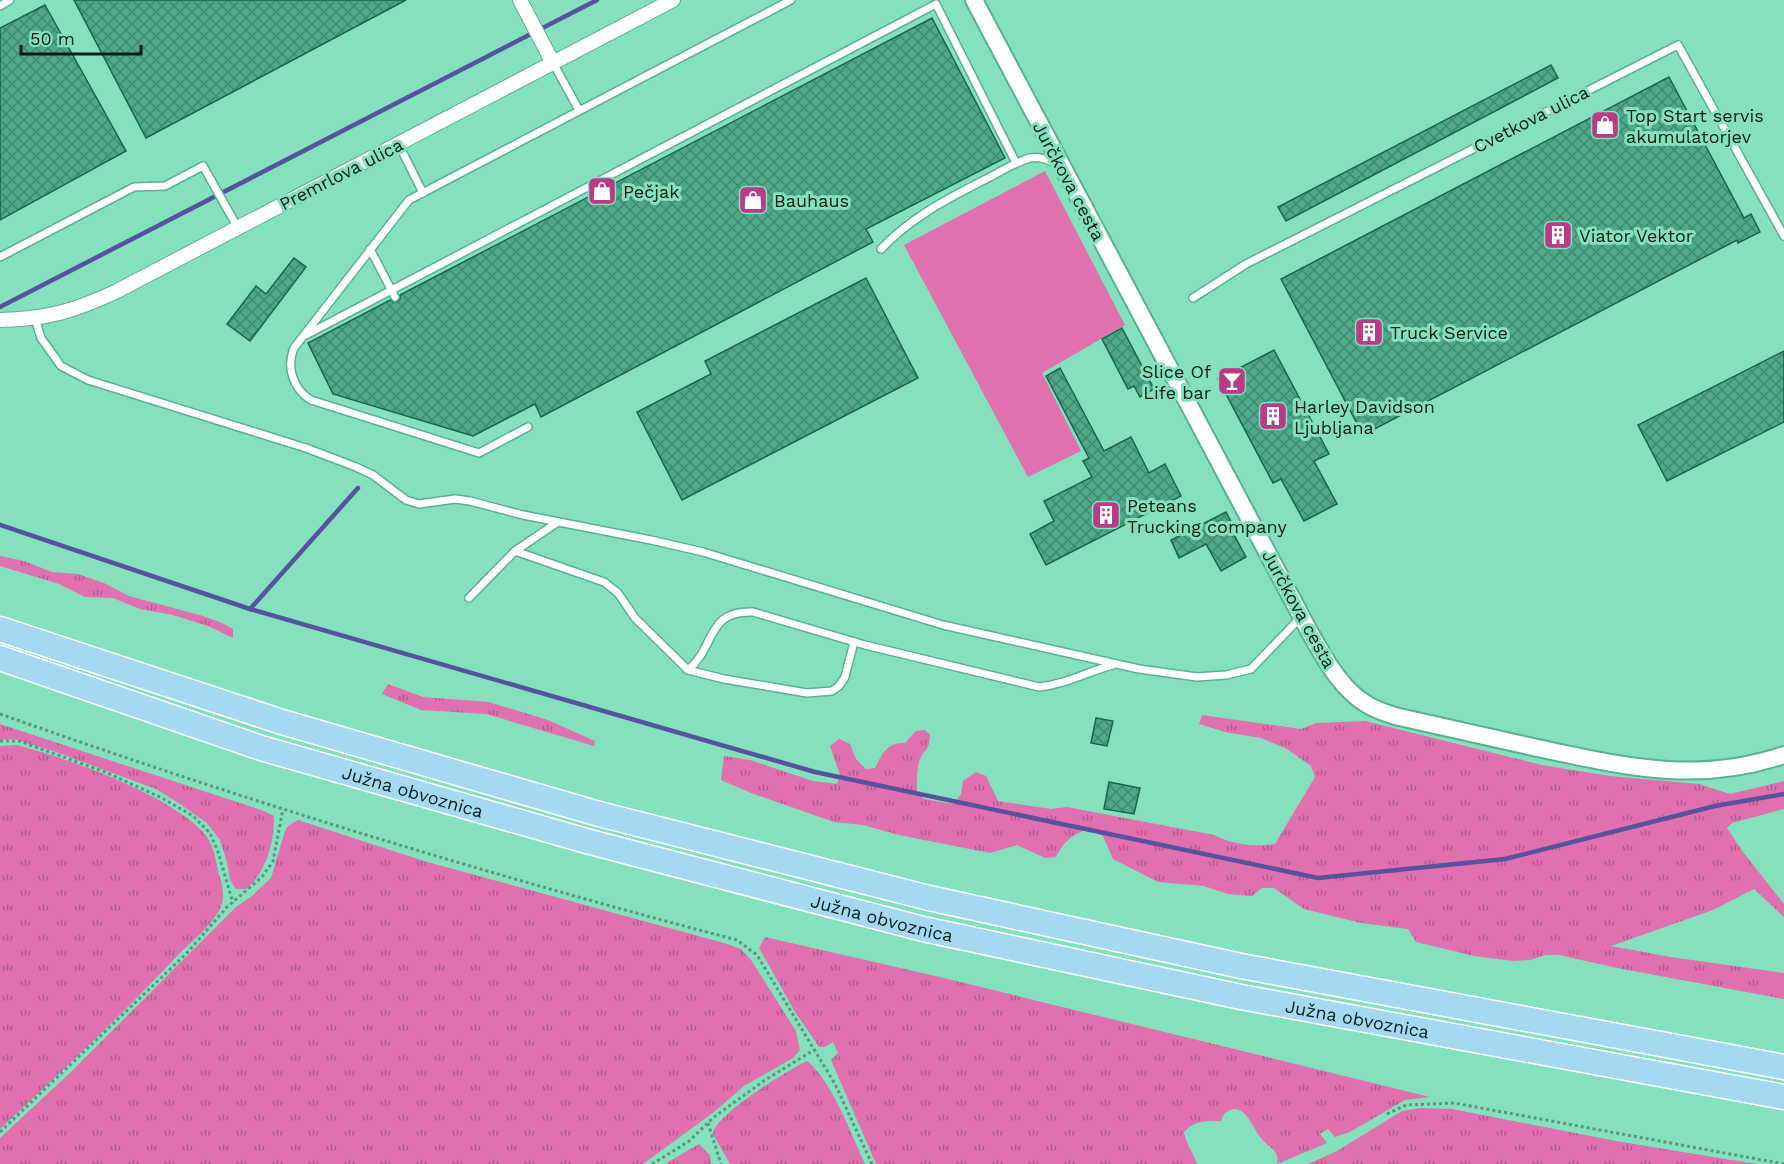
<svg xmlns="http://www.w3.org/2000/svg" width="1784" height="1164" font-family="'Work Sans',sans-serif">
	<defs>
		<pattern id="grass-tufts" width="24" height="20" patternUnits="userSpaceOnUse" patternTransform="scale(1.5)"><rect width="24" height="20" fill="#e170ae"/><path d="M3 7l-1-3M5 7V3M7 7l1-3M15 17l-1-3M17 17v-4M19 17l1-3" fill="none" stroke="#b45b8d"/></pattern>
		<pattern id="building-cross-hatch" width="8" height="8" patternUnits="userSpaceOnUse" patternTransform="scale(1.5)"><rect width="8" height="8" fill="#4da989"/><path d="M0 0l8 8M0 8l8-8" fill="none" stroke="#3e896f"/></pattern>
	</defs>
	<rect width="100%" height="100%" fill="#85e0be"/>
	<g fill="url(#grass-tufts)">
		<polygon points="0,556 24,561 52,572 78,574 104,583 129,596 203,616 222,623 233,629 233,638 208,626 173,615 140,609 113,598 85,597 59,584 0,566"/>
		<polygon points="388,684 423,697 489,702 548,720 595,741 594,746 486,714 421,710 382,694"/>
		<path d="M 1202,715 L 1301,729 L 1317,723 L 1365,721 L 1542,765 L 1610,776 L 1699,784 L 1730,794 L 1784,781 L 1784,809 L 1732,823 L 1727,828 L 1743,852 L 1784,904 L 1784,917 L 1754,889 L 1713,910 L 1611,946 L 1671,957 L 1784,973 L 1784,999 L 1617,968 L 1559,955 L 1546,955 L 1530,960 L 1513,961 L 1474,956 L 1416,942 L 1408,929 L 1361,923 L 1304,909 L 1274,888 L 1262,888 L 1252,896 L 1228,894 L 1204,886 L 1158,882 L 1113,859 L 1103,836 L 1088,829 C 1072,835 1064,841 1056,857 L 1045,858 L 1017,845 L 990,853 L 899,835 L 863,825 L 834,822 L 751,793 L 721,780 L 724,756 L 750,760 L 813,781 L 837,784 L 840,775 L 830,746 L 839,739 L 850,744 L 856,759 L 866,769 L 875,768 C 882,754 887,742 905,743 L 916,731 L 925,730 L 930,735 C 928,751 928,746 921,757 C 916,766 917,781 917,791 L 924,799 L 954,804 L 961,794 L 963,781 L 976,772 L 986,776 L 998,801 L 1051,809 L 1067,807 L 1214,835 C 1235,845 1253,847 1275,844 L 1315,777 L 1311,766 L 1287,749 L 1261,738 L 1225,732 L 1199,724 Z"/>
		<path d="M 0,724 L 264,811 L 274,816 C 274,844 267,869 247,889 L 236,889 L 230,880 L 227,862 L 220,840 L 207,823 L 180,804 L 156,789 L 56,752 L 14,739 L 0,740 Z"/>
		<path d="M 16,745 C 66,757 170,795 204,833 C 212,841 216,859 218,871 C 221,881 226,896 221,906 C 216,922 191,942 179,954 C 122,1015 61,1072 0,1129 L 0,746 Z"/>
		<polygon points="298,820 424,861 724,943 741,949 751,960 796,1031 800,1050 793,1058 744,1086 714,1112 643,1164 0,1164 0,1138 71,1072 236,907 252,896 271,878 285,831 288,826"/>
		<path d="M 765,937 L 944,978 L 1430,1097 L 1405,1100 L 1350,1132 L 1335,1137 L 1328,1129 L 1320,1134 L 1327,1143 L 1277,1164 C 1280,1149 1268,1148 1261,1138 C 1252,1127 1243,1097 1224,1114 L 1221,1121 C 1206,1121 1195,1120 1184,1132 C 1186,1144 1193,1152 1197,1164 L 876,1164 L 831,1060 L 838,1053 L 833,1042 L 825,1047 L 819,1047 L 795,1012 L 759,948 Z"/>
		<path d="M 807,1061 C 831,1079 852,1136 865,1164 L 730,1164 L 713,1134 C 714,1115 788,1070 807,1061 Z"/>
		<polygon points="1421,1108 1452,1109 1616,1141 1756,1164 1308,1164 1337,1151 1402,1111"/>
		<polygon points="699,1144 710,1155 711,1164 665,1164"/>
	</g>
	<polygon fill="#e170ae" points="1045,171 1125,325 1042,373 1081,451 1028,477 904,245"/>
	<g fill="none" stroke-linecap="round" stroke-linejoin="round">
		<g stroke="#57529e" stroke-width="4.5">
			<polyline points="0,307 597,0"/>
			<polyline points="0,525 250,609 815,772 1318,878 1505,859 1715,806 1784,794"/>
			<polyline points="250,609 358,488"/>
		</g>
	</g>
	<g fill="url(#building-cross-hatch)" stroke="#1a634d" stroke-width="1.5">
		<polygon points="74,0 406,0 146,138"/>
		<polygon points="45,5 126,151 0,220 0,28"/>
		<polygon points="932,18 1005,158 866,229 873,242 541,417 535,404 473,436 333,394 308,343 390,300 397,302 400,299 400,295"/>
		<polygon points="1551,65 1558,78 1286,221 1278,207"/>
		<polygon points="1669,77 1744,218 1751,214 1760,232 1738,243 1737,240 1363,435 1281,279"/>
		<polygon points="294,258 306,267 250,341 227,324 256,286 266,294"/>
		<polygon points="866,278 918,378 682,500 637,412 711,374 705,361"/>
		<polygon points="1122,328 1154,389 1140,397 1134,386 1128,389 1102,339"/>
		<polygon points="1274,350 1329,454 1314,461 1337,504 1304,521 1281,479 1273,483 1218,379"/>
		<polygon points="1784,351 1784,422 1667,481 1638,425"/>
		<polygon points="1060,368 1104,451 1131,437 1149,473 1165,464 1181,496 1046,565 1030,534 1054,521 1044,501 1092,477 1083,461 1089,458 1046,376"/>
		<polygon points="1226,512 1235,529 1232,531 1246,557 1221,571 1206,544 1179,558 1171,540"/>
		<polygon points="1096,718 1113,721 1107,746 1091,743"/>
		<polygon points="1109,782 1140,788 1134,814 1104,809"/>
	</g>
	<g fill="none" stroke-linecap="round" stroke-linejoin="round">
		<g stroke="#57b292" stroke-width="10">
			<g id="service">
				<polyline points="0,6 10,0"/>
				<polyline points="553,63 579,110"/>
				<polyline points="399,145 423,193"/>
				<polyline points="370,249 395,297"/>
				<path d="M 881,249 C 911,217 949,198 988,178 C 1002,171 1015,162 1030,158 C 1040,156 1048,160 1057,164"/>
				<polyline points="0,257 134,187 165,186 203,166 238,228"/>
				<polyline points="1193,298 1246,264 1678,45 1784,236"/>
				<polyline points="35,318 41,338 61,366 88,380 306,448 356,467 373,475 406,500 419,504 455,499 470,501 523,515 651,540 703,552 943,625 1139,669 1197,677 1226,675 1251,669 1301,617"/>
				<polyline points="306,335 936,4 1016,163"/>
				<path d="M 528,427 L 479,453 L 311,400 C 293,389 286,367 294,348 L 409,200 L 791,0"/>
				<polyline points="515,551 604,582 618,593 635,618 688,670 724,679 807,693 832,691 839,686 845,677 854,642"/>
				<polyline points="469,598 515,551 558,522"/>
				<path d="M 688,670 C 716,647 706,610 753,612 L 865,645 L 1039,687 C 1067,684 1086,672 1113,665"/>
			</g>
		</g>
		<g stroke="#57b292" stroke-width="16">
			<g id="minor">
				<polyline points="520,0 553,63"/>
				<path d="M 0,320 C 47,319 75,311 117,291 L 673,0"/>
			</g>
		</g>
		<g stroke="#57b292" stroke-width="20">
			<path id="tertiary" d="M 974,0 L 1309,631 C 1325,658 1340,689 1368,705 C 1376,710 1386,713 1395,716 C 1444,727 1492,738 1542,749 C 1628,767 1698,784 1784,755"/>
		</g>
		<g stroke="#fff" stroke-width="27">
			<g id="motorway">
				<polyline points="0,629 282,722 599,814 929,898 1241,966 1784,1067"/>
				<path id="s1" d="M 0,658 L 261,748 L 590,842 L 923,929 L 1241,997 L 1784,1097"/>
			</g>
		</g>
		<g stroke="#54987f" stroke-width="3" stroke-dasharray="3 3" stroke-linecap="butt">
			<path d="M 0,714 C 242,800 489,875 737,940 L 757,955 L 835,1084 L 872,1164"/>
			<polyline points="0,741 19,741 105,772 162,798 193,816 210,833 218,852 233,903"/>
			<polyline points="1387,1114 1406,1105 1454,1103 1784,1164"/>
			<polyline points="708,1123 721,1164"/>
			<polyline points="0,1132 187,953 227,907 262,877 273,861 283,809"/>
			<polyline points="652,1164 688,1142 714,1117 765,1080 814,1050"/>
		</g>
		<use href="#service" stroke="#fff" stroke-width="7"/>
		<use href="#minor" stroke="#fff" stroke-width="14"/>
		<use href="#tertiary" stroke="#fff" stroke-width="16"/>
		<use href="#motorway" stroke="#a4d9f1" stroke-width="24"/>
	</g>
	<defs>
		<g id="shop-square" transform="scale(1.5)"><rect x="-9" y="-9" width="18" height="18" rx="4" fill="#b93a85" stroke="#85e0be"/><path d="M-5-2.5h2.3a2.7 3.5 0 0 1 5.4 0H5L5.5 6h-11ZM-1.5-2.5h3a1.5 2.3 0 0 0-3 0Z" fill="#fff"/></g>
		<g id="building-square" transform="scale(1.5)"><rect x="-9" y="-9" width="18" height="18" rx="4" fill="#b93a85" stroke="#85e0be"/><path d="M-4-6H4V6H1V3H-1V6H-4ZM-2.5-4.3h1.7v1.8h-1.7ZM.8-4.3h1.7v1.8H.8ZM-2.5-1h1.7V.8h-1.7ZM.8-1h1.7V.8H.8Z" fill="#fff"/></g>
		<g id="bar-square" transform="scale(1.5)"><rect x="-9" y="-9" width="18" height="18" rx="4" fill="#b93a85" stroke="#85e0be"/><path d="M-6-5H6L.8 .8V4.5H3.5V6h-7V4.5H-.8V.8Z" fill="#fff"/></g>
	</defs>
	<g fill-rule="evenodd">
		<use href="#shop-square" x="1605" y="125"/>
		<use href="#shop-square" x="602" y="191"/>
		<use href="#shop-square" x="753" y="200"/>
		<use href="#building-square" x="1558" y="235"/>
		<use href="#building-square" x="1369" y="332"/>
		<use href="#bar-square" x="1232" y="381"/>
		<use href="#building-square" x="1273" y="416"/>
		<use href="#building-square" x="1106" y="515"/>
	</g>
	<g text-anchor="middle" dominant-baseline="central" stroke-width="6" stroke-linejoin="round" paint-order="stroke">
		<g font-size="18" fill="#021f16" stroke="#85e0be" text-anchor="start">
			<text x="1626" y="115">Top Start servis<tspan x="1626" dy="21">akumulatorjev</tspan></text>
			<text x="623" y="191">Pečjak</text>
			<text x="774" y="200">Bauhaus</text>
			<text x="1579" y="235">Viator Vektor</text>
			<text x="1390" y="332">Truck Service</text>
			<text x="1211" y="371" text-anchor="end">Slice Of<tspan x="1211" dy="21">Life bar</tspan></text>
			<text x="1294" y="406">Harley Davidson<tspan x="1294" dy="21">Ljubljana</tspan></text>
			<text x="1127" y="505">Peteans<tspan x="1127" dy="21">Trucking company</tspan></text>
		</g>
		<g font-size="18" fill="#021f16" stroke="#85e0be">
			<text transform="translate(1531 119) rotate(-27)">Cvetkova ulica</text>
			<text transform="translate(341 174) rotate(-27)">Premrlova ulica</text>
			<text transform="translate(1069 181) rotate(62)">Jurčkova cesta</text>
			<text transform="translate(1299 609) rotate(61)">Jurčkova cesta</text>
			<text stroke="none"><textPath href="#s1" startOffset="434">Južna obvoznica</textPath></text>
			<text stroke="none"><textPath href="#s1" startOffset="920">Južna obvoznica</textPath></text>
			<text stroke="none"><textPath href="#s1" startOffset="1406">Južna obvoznica</textPath></text>
		</g>
	</g>
	<path d="M21 45v9h120v-9" fill="none" stroke="#021f16" stroke-width="3"/>
	<text x="30" y="45" font-size="18" fill="#021f16" stroke="#85e0be" stroke-width="4.5" paint-order="stroke">50 m</text>
</svg>
